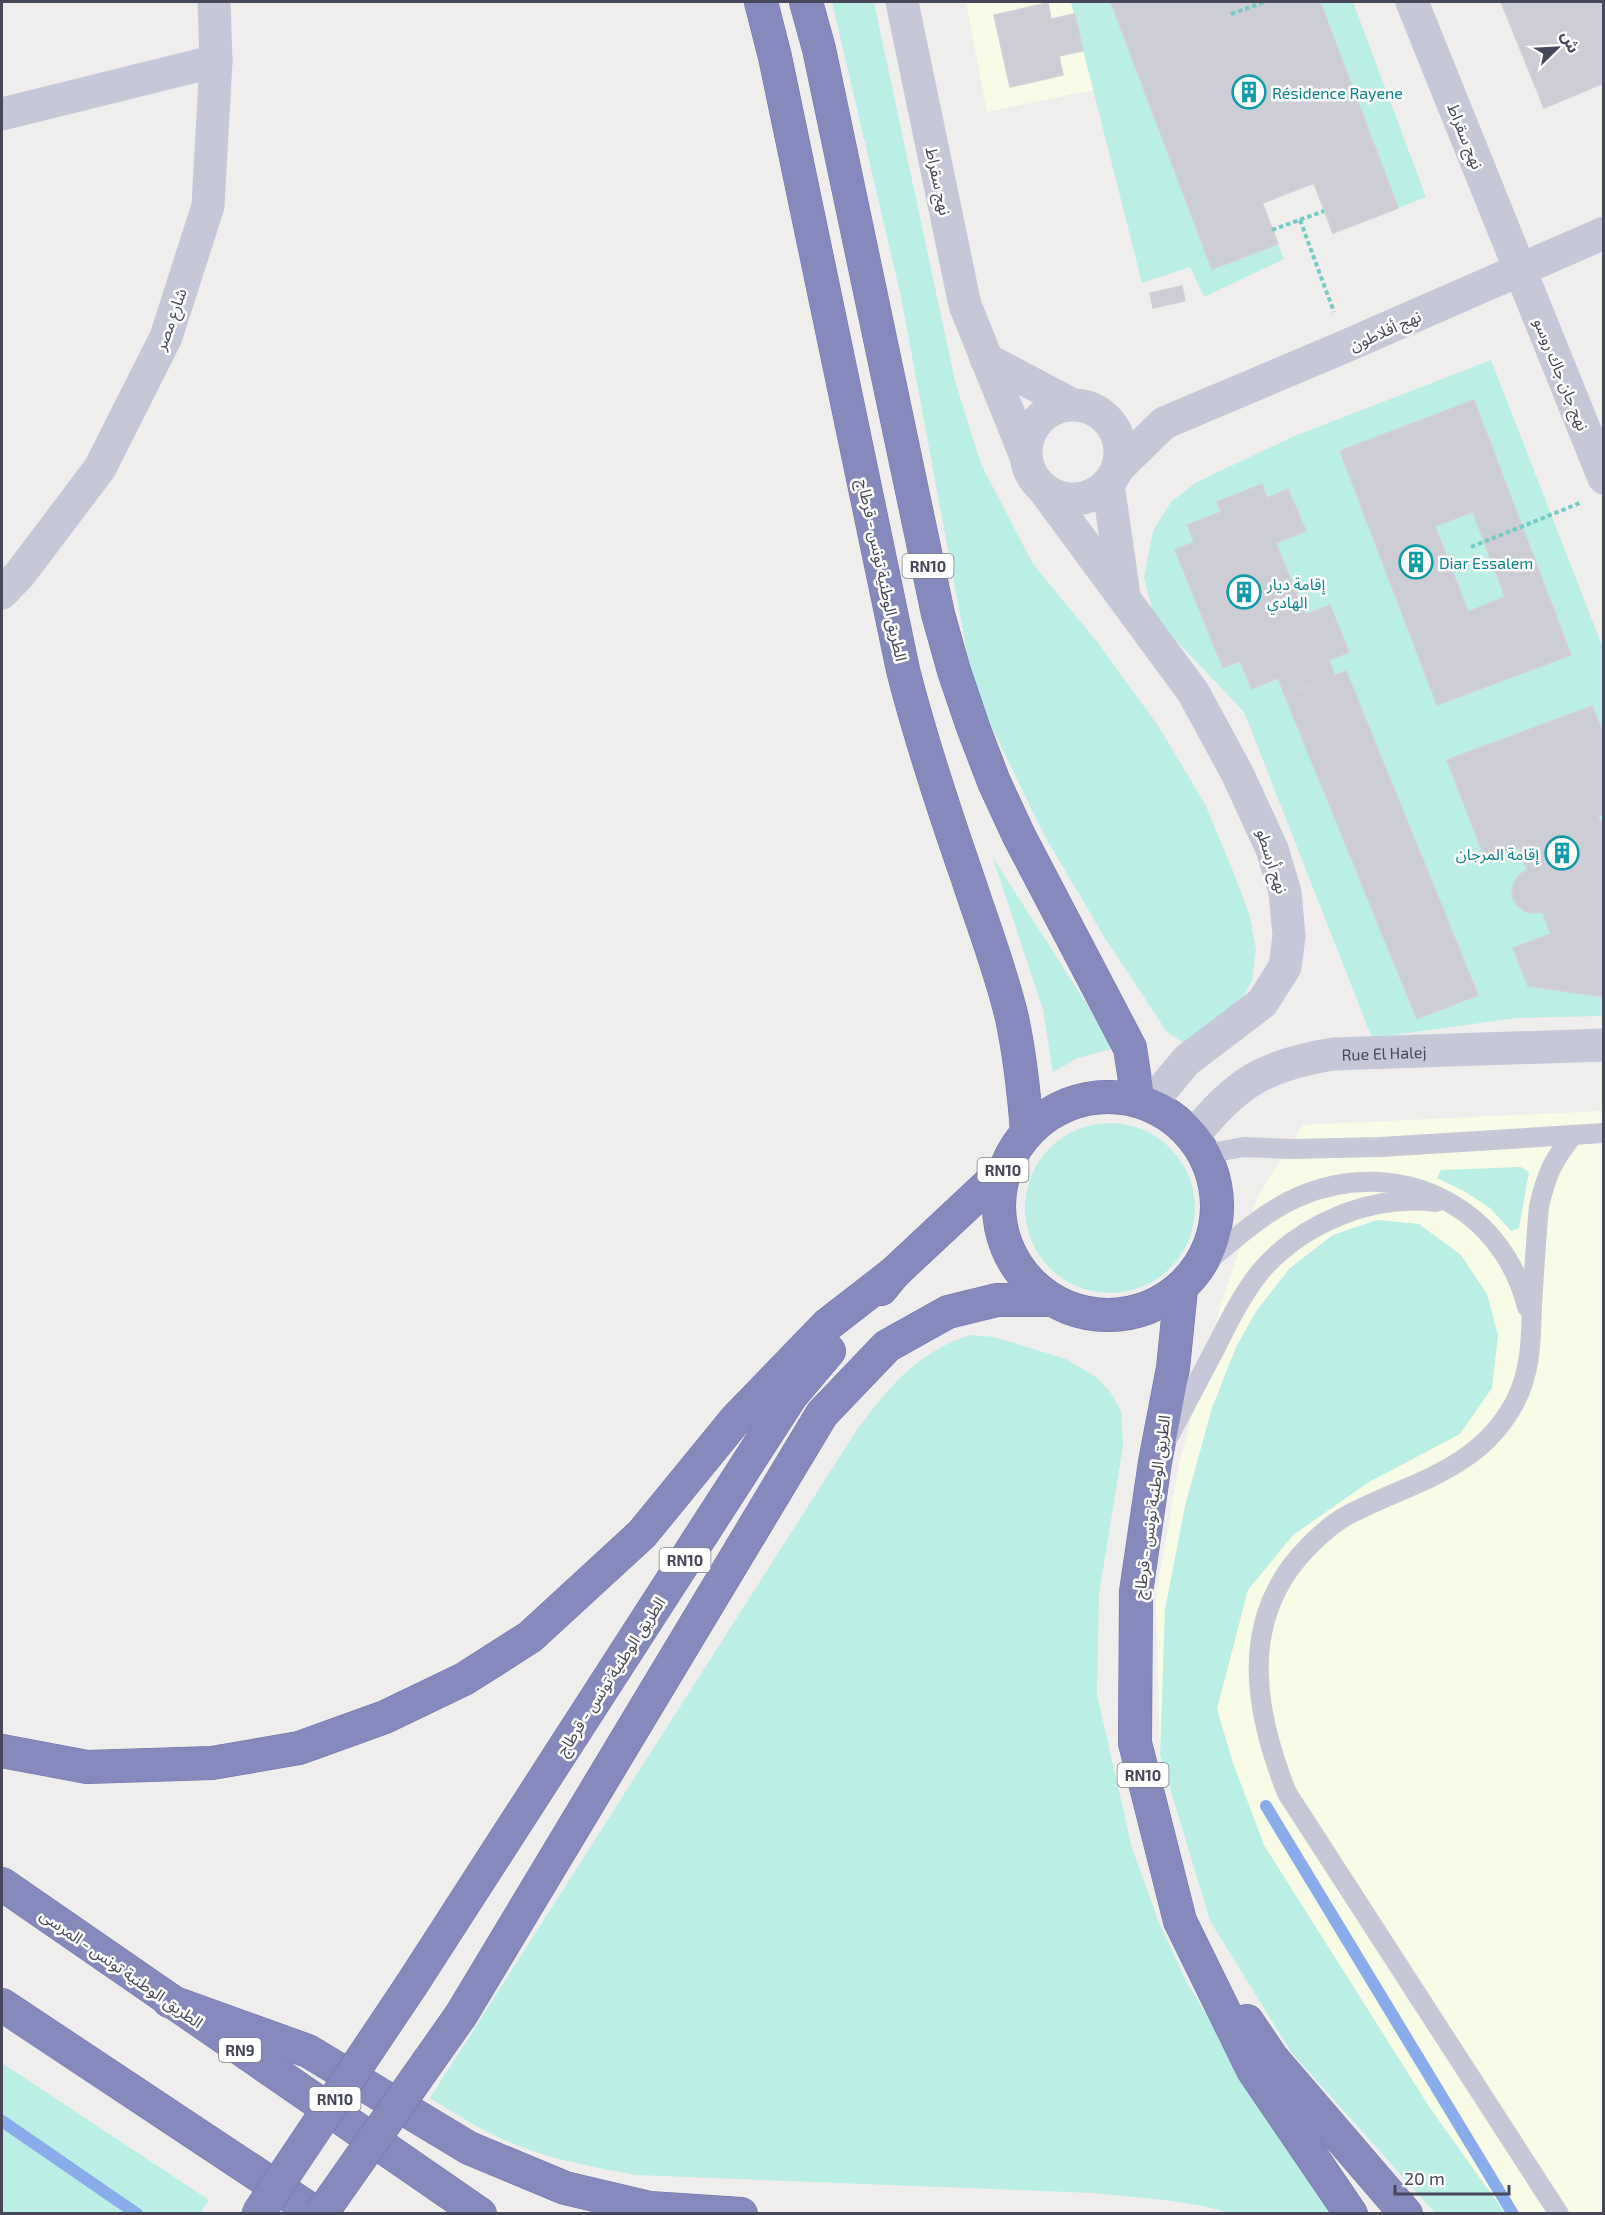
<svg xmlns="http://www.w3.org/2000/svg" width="1605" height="2215" font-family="'Exo 2','Noto Sans Arabic',sans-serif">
	<rect width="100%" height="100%" fill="#f0eeed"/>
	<g fill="#f8fbe6">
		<polygon points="966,2 1071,2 1093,90 987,112"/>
		<polygon points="1603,1111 1603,2213 1435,2213 1291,2052 1210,1921 1160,1755 1156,1597 1178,1469 1221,1303 1258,1196 1303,1125"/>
	</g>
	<g fill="#bbeee4">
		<polygon points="832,2 874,2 955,381 981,464 1033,564 1098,643 1159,727 1205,804 1235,876 1250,917 1256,950 1252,981 1237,1008 1205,1034 1182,1042 1167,1032 1105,938 1044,835 974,690 901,297"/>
		<polygon points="1071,2 1111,2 1212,268 1278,244 1284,259 1204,297 1190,267 1142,283"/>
		<polygon points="1320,2 1353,2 1426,197 1398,208"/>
		<polygon points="1491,360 1603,648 1603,1016 1517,1018 1372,1038 1244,712 1154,617 1144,577 1153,531 1171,502 1197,482 1292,437"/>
		<polygon points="993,858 1115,1048 1078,1058 1053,1072 1043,1010"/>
		<circle cx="1110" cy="1208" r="85"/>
		<polygon points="1521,1167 1529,1172 1519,1228 1511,1231 1490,1208 1464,1191 1437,1178 1441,1170"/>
		<polygon points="1377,1220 1419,1224 1461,1255 1487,1294 1498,1335 1492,1388 1460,1434 1369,1482 1293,1535 1248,1590 1217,1709 1233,1763 1264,1845 1430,2108 1505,2213 1435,2213 1291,2052 1210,1921 1160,1755 1165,1610 1185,1506 1212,1408 1236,1347 1257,1310 1290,1268 1333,1235"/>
		<path d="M 970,1335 L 994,1337 L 1066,1359 L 1096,1377 L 1111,1393 L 1121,1411 L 1123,1446 L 1099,1594 L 1097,1695 L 1132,1848 L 1158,1920 L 1186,1981 L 1219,2035 L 1337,2213 L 1229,2213 L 1204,2206 L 1164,2200 L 1093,2193 L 636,2175 C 598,2168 560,2161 524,2148 C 491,2136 460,2117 430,2098 L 858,1428 C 892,1384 916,1353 970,1335 Z"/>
		<polygon points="2,2063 209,2200 200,2213 2,2213"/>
	</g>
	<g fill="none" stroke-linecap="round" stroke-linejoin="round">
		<g stroke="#88adea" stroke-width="12">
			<polyline points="1266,1806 1513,2214"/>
			<polyline points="2,2121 137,2214"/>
		</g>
	</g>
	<g fill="#cdcdd5" stroke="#d2d1d9" stroke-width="1.5" fill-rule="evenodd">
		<polygon points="1111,2 1186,2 1223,99 1275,80 1245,2 1320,2 1398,208 1333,233 1314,183 1262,203 1278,244 1212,269"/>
		<polygon points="1111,2 1320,2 1398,208 1333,233 1314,183 1262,203 1278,244 1212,269"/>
		<polygon points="1501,2 1604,2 1604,83 1544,108"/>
		<polygon points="1048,3 1051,19 1075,14 1083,51 1059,56 1063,75 1010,87 994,15"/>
		<polygon points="1182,286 1185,301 1153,308 1150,293"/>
		<path d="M 1474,400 L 1571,655 L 1437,705 L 1340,451 ZM 1473,512 L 1505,597 L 1468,612 L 1435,526 Z"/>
		<polygon points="1262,484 1267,498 1288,489 1306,531 1276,543 1305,615 1330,605 1349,652 1329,660 1335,676 1285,696 1278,678 1252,689 1240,661 1223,668 1175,550 1194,542 1187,525 1221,512 1217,502"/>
		<polygon points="1346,671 1478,995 1417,1019 1285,696"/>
		<polygon points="1592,706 1604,736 1604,814 1598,816 1604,831 1604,997 1528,986 1513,948 1551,934 1542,912 1534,913 1525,911 1518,906 1513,899 1512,890 1514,882 1519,875 1527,870 1518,847 1485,859 1447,760"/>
	</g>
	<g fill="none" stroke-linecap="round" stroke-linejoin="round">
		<g stroke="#7073a8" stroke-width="34">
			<g id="highway">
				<path d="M 761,2 L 775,57 L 903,670 C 921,741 944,810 968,879 C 983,925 1001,971 1012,1018 C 1020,1056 1024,1093 1027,1131"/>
				<polyline points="806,2 819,49 938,614 954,671 973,727 994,782 1019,836 1130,1048 1138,1100"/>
				<circle cx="1108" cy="1206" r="109"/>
				<polyline points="881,1289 894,1273 1003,1171"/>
				<polyline points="1181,1289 1173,1368 1155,1462 1136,1592 1135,1743 1180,1921 1253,2070 1351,2214"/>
				<polyline points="2,1751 87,1767 212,1763 299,1748 385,1717 464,1679 530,1637 642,1534 736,1419 827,1325 894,1273"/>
				<polyline points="2,1884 480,2214"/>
				<polyline points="412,1984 791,1396 829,1351"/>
				<polyline points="169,2001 308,2051 469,2148 565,2188 650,2208 741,2214"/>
				<polyline points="2,2005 317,2214"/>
				<polyline points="461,2015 822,1414 887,1346 948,1312 997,1300 1050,1300"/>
				<polyline points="1247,2021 1272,2058 1406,2214"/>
			</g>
		</g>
		<g stroke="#74cbc5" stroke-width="4" stroke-dasharray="4.5 3" stroke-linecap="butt">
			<polyline points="1231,14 1264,2"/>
			<polyline points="1300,220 1334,312"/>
			<polyline points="1272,230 1324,211"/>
			<polyline points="1471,547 1580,503"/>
		</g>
		<g stroke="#c6c8d7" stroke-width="20">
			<polyline points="1204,1154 1244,1147 1290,1149 1381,1147 1604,1133"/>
			<path d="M 1199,1268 C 1230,1244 1261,1213 1298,1197 C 1395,1155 1501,1203 1527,1307"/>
			<path d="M 1169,1436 C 1185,1406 1200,1377 1216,1347 C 1229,1321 1242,1295 1260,1272 C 1302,1223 1372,1194 1436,1202"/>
			<path d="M 1559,2214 L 1287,1793 C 1256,1715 1239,1628 1298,1558 C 1312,1542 1327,1527 1346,1516 C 1409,1482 1478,1472 1515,1402 C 1531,1372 1531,1339 1532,1305 C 1534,1272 1536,1239 1539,1206 C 1547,1173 1552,1162 1573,1135"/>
		</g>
		<g stroke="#c6c8d7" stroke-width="33">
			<polyline points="902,2 965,305 1025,454"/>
			<polyline points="1412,2 1604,478"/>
			<polyline points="2,114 216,61"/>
			<polyline points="986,359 1071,404"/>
			<circle cx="1073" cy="452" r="47"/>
			<polyline points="1118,468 1164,423 1346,346 1604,233"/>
			<polyline points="1108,484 1124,595"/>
			<polyline points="1042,487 1193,692 1237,773 1272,849 1285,892 1289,936 1285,967 1262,1003 1187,1060 1150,1104"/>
			<polyline points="2,593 20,574 100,468 166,337 208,206 216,61 214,2"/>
			<path id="s1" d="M 1193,1137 C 1235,1083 1265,1065 1333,1054 L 1604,1045"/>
		</g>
		<use href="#highway" stroke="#8589bc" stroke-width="33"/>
		<g stroke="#7073a8" stroke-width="34" stroke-linecap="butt">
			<g id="highway-bridge">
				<polyline points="258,2214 412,1984"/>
				<polyline points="321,2214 461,2015"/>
			</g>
		</g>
		<use href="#highway-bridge" stroke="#8589bc" stroke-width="33"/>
	</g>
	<defs>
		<g id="building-ring" transform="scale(1.725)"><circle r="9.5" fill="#fff" stroke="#0f9aa8" stroke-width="1.5"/><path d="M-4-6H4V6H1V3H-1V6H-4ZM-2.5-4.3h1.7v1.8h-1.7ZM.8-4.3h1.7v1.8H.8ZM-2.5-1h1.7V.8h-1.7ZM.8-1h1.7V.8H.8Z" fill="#0f9aa8"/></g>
	</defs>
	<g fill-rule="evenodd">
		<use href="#building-ring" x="1249" y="92"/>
		<use href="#building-ring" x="1416" y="562"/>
		<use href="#building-ring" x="1244" y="592"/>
		<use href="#building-ring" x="1562" y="853"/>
	</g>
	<g text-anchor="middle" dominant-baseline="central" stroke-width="5" stroke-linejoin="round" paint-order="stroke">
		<g fill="#fff" stroke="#7e7f8c" stroke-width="1.5">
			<rect x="902.5" y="554" width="51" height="24" rx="4.5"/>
			<rect x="977.5" y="1158" width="51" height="24" rx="4.5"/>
			<rect x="659.5" y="1548" width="51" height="24" rx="4.5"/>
			<rect x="1117.5" y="1763" width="51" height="24" rx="4.5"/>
			<rect x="219" y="2038" width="42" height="24" rx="4.5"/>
			<rect x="309.5" y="2087" width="51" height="24" rx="4.5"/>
		</g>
		<g font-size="15" font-weight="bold" fill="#46485a">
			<text x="928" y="566">RN10</text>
			<text x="1003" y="1170">RN10</text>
			<text x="685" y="1560">RN10</text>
			<text x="1143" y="1775">RN10</text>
			<text x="240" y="2050">RN9</text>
			<text x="335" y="2099">RN10</text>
		</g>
		<g font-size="16" fill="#0d838f" stroke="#fff" text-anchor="start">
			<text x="1272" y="92">Résidence Rayene</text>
			<text x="1439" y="562">Diar Essalem</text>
			<text x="1267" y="583">إقامة ديار<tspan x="1267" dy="18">الهادي</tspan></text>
			<text x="1539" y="853" text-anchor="end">إقامة المرجان</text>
		</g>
		<g font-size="16" fill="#46485a" stroke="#fff">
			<text transform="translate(1466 136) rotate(68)">نهج سقراط</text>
			<text transform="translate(939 181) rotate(78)">نهج سقراط</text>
			<text transform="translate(170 319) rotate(-70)">شارع مصر</text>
			<text transform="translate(1385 330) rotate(-24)">نهج أفلاطون</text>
			<text transform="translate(1562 374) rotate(68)">نهج جان جاك روسو</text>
			<text transform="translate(883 570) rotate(78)">الطريق الوطنية تونس - قرطاج</text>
			<text transform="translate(1273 861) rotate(72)">نهج أرسطو</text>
			<text stroke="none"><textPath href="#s1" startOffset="219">Rue El Halej</textPath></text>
			<text transform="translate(1151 1507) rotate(-82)">الطريق الوطنية تونس - قرطاج</text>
			<text transform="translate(610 1676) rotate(-57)">الطريق الوطنية تونس - قرطاج</text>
			<text transform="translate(122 1968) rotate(35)">الطريق الوطنية تونس - المرسى</text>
		</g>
	</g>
	<rect width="1605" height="2215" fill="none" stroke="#46485a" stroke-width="6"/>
	<g transform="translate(1557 48) rotate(66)" stroke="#ffffff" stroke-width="4.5" paint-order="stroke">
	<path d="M0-4.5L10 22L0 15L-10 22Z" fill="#46485a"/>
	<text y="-9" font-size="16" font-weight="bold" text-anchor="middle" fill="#46485a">ش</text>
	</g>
	<path d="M1395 2185v9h114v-9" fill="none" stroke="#46485a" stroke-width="3"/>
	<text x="1404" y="2185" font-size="18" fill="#46485a" stroke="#ffffff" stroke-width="4.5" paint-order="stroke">20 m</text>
</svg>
